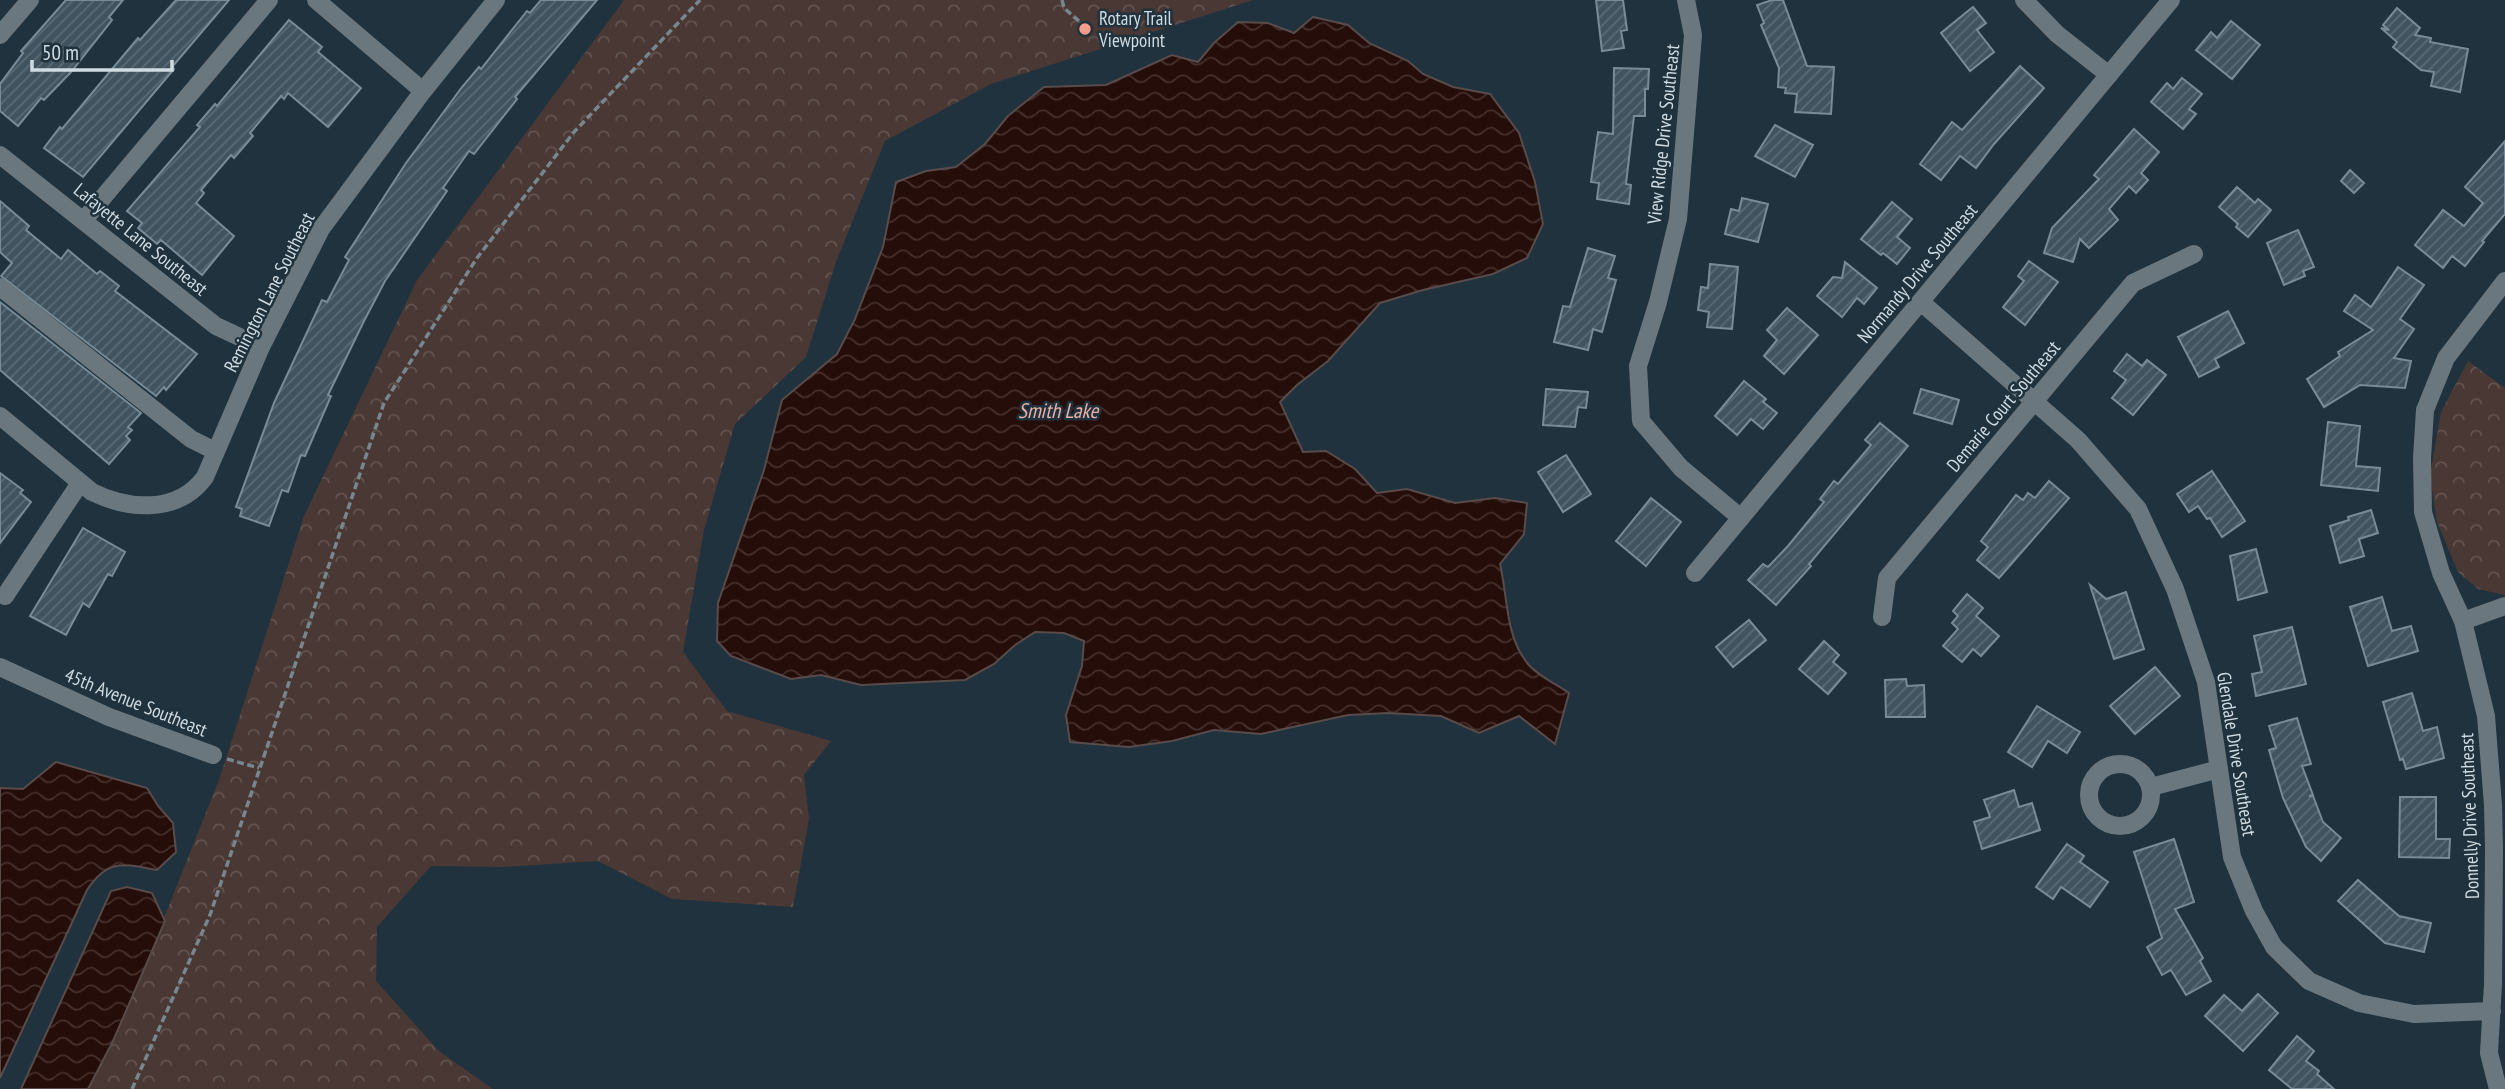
<svg xmlns="http://www.w3.org/2000/svg" width="2505" height="1089" font-family="'PT Sans Narrow',sans-serif">
	<defs>
		<pattern id="forest-crowns" width="20" height="18" patternUnits="userSpaceOnUse" patternTransform="scale(1.75)"><rect width="20" height="18" fill="#493834"/><path d="M2 6a3 3 0 1 1 6 0M12 15a3 3 0 1 1 6 0" fill="none" stroke="#625451"/></pattern>
		<pattern id="water-waves" width="16" height="10" patternUnits="userSpaceOnUse" patternTransform="scale(1.75)"><rect width="16" height="10" fill="#250d09"/><path d="M0 5q4-4 8 0t8 0" fill="none" stroke="#44302d"/></pattern>
		<pattern id="building-hatch" width="6" height="6" patternUnits="userSpaceOnUse" patternTransform="scale(1.75)"><rect width="6" height="6" fill="#40535e"/><path d="M-1 1l2-2M0 6l6-6M5 7l2-2" fill="none" stroke="#5b6b75"/></pattern>
	</defs>
	<rect width="100%" height="100%" fill="#20323d"/>
	<g fill="url(#forest-crowns)">
		<polygon points="624,0 1253,0 991,84 885,141 836,262 806,357 735,424 704,530 683,652 727,711 831,741 804,775 809,819 793,907 672,899 598,861 503,867 431,866 377,927 376,981 439,1051 493,1089 81,1089 134,993 219,780 304,516 417,280"/>
		<polygon points="2468,361 2505,388 2505,595 2478,589 2458,572 2437,522 2430,475 2441,412"/>
	</g>
	<g fill="url(#water-waves)" stroke="#584b4a" stroke-width="2">
		<path d="M 1313,17 L 1348,25 L 1369,43 L 1408,61 L 1423,74 L 1453,87 L 1490,94 L 1519,133 L 1535,182 L 1543,224 L 1527,258 L 1493,274 L 1423,290 L 1380,303 L 1328,361 L 1297,385 L 1280,402 L 1303,452 L 1326,451 L 1355,469 L 1377,493 L 1407,489 L 1455,503 L 1495,498 L 1527,503 L 1524,534 L 1500,564 C 1508,598 1505,636 1528,664 C 1538,676 1556,684 1569,693 L 1555,744 L 1519,716 L 1479,733 L 1441,716 L 1388,713 L 1348,715 L 1261,734 L 1214,730 L 1172,741 L 1129,747 L 1070,742 L 1066,715 L 1082,666 L 1084,641 L 1064,633 L 1035,632 L 1015,645 L 994,664 L 965,680 L 861,685 L 821,675 L 791,679 L 731,656 L 717,641 L 718,603 L 764,470 L 782,400 L 837,354 L 855,319 L 883,247 L 896,182 L 926,171 L 956,167 L 985,144 L 1008,116 L 1044,87 L 1106,85 L 1172,55 L 1198,62 L 1214,43 L 1238,22 L 1268,23 L 1294,33 Z"/>
		<path d="M 56,762 L 147,788 L 158,806 L 173,823 L 176,852 L 157,870 C 124,864 108,858 87,890 L 0,1078 L 0,788 L 23,789 Z"/>
		<polygon points="127,887 152,893 165,921 113,1041 88,1089 21,1089 111,891"/>
	</g>
	<g fill="url(#building-hatch)" stroke="#778c98" stroke-width="2">
		<polygon points="66,0 123,0 109,17 112,20 71,72 44,100 41,98 18,126 0,111 0,84 23,53 21,51"/>
		<polygon points="176,0 229,0 172,67 174,69 83,177 44,148 60,127 62,129 138,38 140,40"/>
		<polygon points="541,0 597,0 515,97 517,99 474,154 469,151 443,188 447,191 385,281 364,321 328,395 331,396 305,456 301,455 288,492 282,490 269,526 240,516 242,509 236,507 274,403 322,300 327,302 349,260 345,257 406,163 462,87 479,67 481,69 527,11 530,13"/>
		<polygon points="1596,0 1623,0 1627,30 1621,31 1624,48 1602,51"/>
		<polygon points="1772,0 1783,0 1807,66 1834,67 1831,114 1795,112 1797,94 1785,93 1786,88 1778,87 1779,68 1761,25 1764,23 1757,5"/>
		<polygon points="1973,7 1986,23 1977,30 1994,52 1970,71 1941,33"/>
		<polygon points="2397,8 2420,28 2415,35 2431,38 2430,42 2468,49 2460,92 2431,86 2434,72 2421,70 2393,47 2397,42 2381,28 2389,30 2383,25"/>
		<polygon points="289,20 322,47 318,52 361,88 328,127 288,93 284,99 281,96 250,133 253,136 234,158 231,155 201,190 204,193 196,203 234,236 202,275 161,240 157,244 138,228 142,223 127,211 200,127 197,125 215,104 217,106"/>
		<polygon points="2231,21 2260,45 2232,79 2196,50 2211,32 2217,38"/>
		<polygon points="2020,66 2044,88 1994,144 1976,168 1960,156 1941,180 1920,164 1952,122 1962,130"/>
		<polygon points="1614,68 1649,69 1648,89 1645,89 1645,116 1634,116 1626,184 1631,185 1629,204 1597,199 1599,183 1591,182 1598,132 1613,134"/>
		<polygon points="2182,78 2202,94 2189,109 2196,114 2183,129 2151,102 2167,83 2173,89"/>
		<polygon points="1775,125 1813,145 1795,177 1755,156"/>
		<polygon points="2134,129 2159,152 2141,173 2148,180 2136,193 2129,186 2109,209 2118,220 2089,248 2080,239 2073,262 2044,253 2052,228 2099,179 2094,175"/>
		<polygon points="2505,141 2505,214 2482,241 2484,242 2465,266 2452,256 2443,268 2415,245 2443,210 2464,226 2483,203 2465,187"/>
		<polygon points="2350,170 2364,183 2354,193 2341,181"/>
		<polygon points="2237,187 2255,203 2258,199 2271,210 2248,237 2236,227 2238,224 2219,207"/>
		<polygon points="1742,198 1768,204 1758,242 1725,234 1731,209 1739,211"/>
		<polygon points="0,201 29,226 26,230 61,259 68,250 97,274 100,271 119,286 115,291 197,354 166,390 164,387 156,396 1,276 12,263 0,252"/>
		<polygon points="1892,202 1912,219 1897,237 1910,248 1897,264 1883,253 1881,255 1861,239"/>
		<polygon points="2298,230 2314,267 2303,271 2305,276 2284,285 2267,243"/>
		<polygon points="1588,248 1615,256 1608,278 1616,280 1602,332 1593,329 1588,350 1554,342 1563,306 1570,307"/>
		<polygon points="2029,261 2058,282 2025,325 2003,307 2024,281 2018,276"/>
		<polygon points="1845,262 1877,288 1864,304 1857,298 1842,317 1817,296 1833,277 1842,278"/>
		<polygon points="1710,264 1738,267 1732,329 1707,327 1709,312 1698,310 1701,287 1708,288"/>
		<polygon points="2398,267 2424,285 2400,319 2414,329 2394,358 2411,361 2405,388 2360,385 2324,407 2307,379 2340,356 2338,352 2373,330 2344,311 2355,295 2371,307"/>
		<polygon points="0,302 141,413 128,427 132,430 126,436 130,440 109,464 0,370"/>
		<polygon points="1787,308 1818,335 1784,374 1764,356 1777,340 1767,330"/>
		<polygon points="2228,311 2244,343 2215,359 2219,367 2199,377 2178,337"/>
		<polygon points="2127,354 2142,366 2147,360 2166,375 2133,415 2112,398 2126,380 2114,371"/>
		<polygon points="1744,381 1766,399 1763,402 1777,413 1763,429 1751,419 1737,435 1715,416"/>
		<polygon points="1546,389 1588,392 1586,408 1578,407 1575,427 1543,425"/>
		<polygon points="1921,389 1959,400 1952,424 1914,413"/>
		<polygon points="2328,422 2360,426 2356,466 2380,468 2378,491 2321,485"/>
		<polygon points="1880,423 1908,446 1809,564 1811,566 1776,605 1748,580 1763,564 1768,567 1788,546 1824,502 1820,499 1834,481 1838,484 1871,445 1865,440"/>
		<polygon points="1566,455 1591,494 1563,512 1538,472"/>
		<polygon points="2212,471 2245,521 2222,537 2210,518 2207,519 2198,506 2189,512 2177,494"/>
		<polygon points="0,473 23,490 20,493 31,502 0,543"/>
		<polygon points="2049,481 2069,498 1999,578 1977,560 1988,547 1981,541 2016,495 2023,500 2028,493 2035,498"/>
		<polygon points="1651,498 1681,522 1646,566 1616,541"/>
		<polygon points="2371,510 2378,533 2359,539 2364,556 2340,563 2330,526 2349,520 2348,517"/>
		<polygon points="83,528 125,552 112,576 108,574 89,607 83,603 66,635 30,616"/>
		<polygon points="2256,549 2267,592 2238,600 2230,556"/>
		<polygon points="2090,585 2106,599 2126,592 2144,649 2114,659"/>
		<polygon points="1967,594 1983,608 1976,616 1999,636 1981,656 1973,649 1962,662 1943,646 1958,629 1952,623 1958,616 1953,611"/>
		<polygon points="2382,597 2392,631 2411,626 2418,651 2368,666 2350,607"/>
		<polygon points="1749,620 1766,640 1733,667 1716,647"/>
		<polygon points="2292,627 2306,684 2256,696 2252,674 2262,672 2254,636"/>
		<polygon points="1824,641 1839,655 1833,662 1846,673 1828,694 1799,669"/>
		<polygon points="2155,667 2180,696 2135,734 2110,706"/>
		<polygon points="1906,679 1907,686 1924,685 1925,717 1886,717 1885,680"/>
		<polygon points="2412,693 2423,731 2437,727 2444,758 2406,769 2403,759 2400,760 2383,702"/>
		<polygon points="2037,706 2080,732 2067,753 2048,741 2032,767 2008,752"/>
		<polygon points="2297,718 2311,764 2302,766 2313,795 2309,796 2313,796 2323,822 2341,838 2321,861 2306,847 2283,798 2269,750 2276,748 2269,726"/>
		<polygon points="2014,790 2019,807 2032,803 2040,830 1982,849 1974,822 1990,817 1984,800"/>
		<polygon points="2400,797 2436,797 2436,839 2450,839 2449,858 2399,857"/>
		<polygon points="2174,839 2194,902 2175,909 2203,958 2200,961 2211,981 2186,995 2171,970 2162,975 2147,947 2162,938 2134,852"/>
		<polygon points="2067,844 2084,856 2080,862 2108,882 2090,907 2061,887 2053,899 2036,887"/>
		<polygon points="2358,880 2399,916 2431,923 2424,952 2385,943 2338,901"/>
		<polygon points="2258,994 2278,1013 2243,1051 2205,1016 2224,995 2242,1011"/>
		<polygon points="2297,1036 2314,1051 2306,1061 2319,1071 2317,1074 2334,1089 2292,1089 2269,1070"/>
	</g>
	<g fill="none" stroke-linecap="round" stroke-linejoin="round">
		<g stroke="#78868f" stroke-width="3.5" stroke-dasharray="7 3.5" stroke-linecap="butt">
			<polyline points="1062,0 1064,8 1080,22"/>
			<polyline points="227,759 259,768"/>
			<polyline points="132,1089 210,915 384,403 477,258 574,132 700,0"/>
		</g>
		<g stroke="#6b777f" stroke-width="18">
			<polyline points="316,0 423,91"/>
			<polyline points="1686,0 1693,35 1678,219 1658,302 1638,366 1641,421 1681,468 1741,518"/>
			<polyline points="2024,0 2057,34 2109,75"/>
			<polyline points="0,35 30,0"/>
			<polyline points="0,155 216,326 261,347"/>
			<polyline points="84,220 269,0"/>
			<polyline points="0,287 191,439 215,451"/>
			<polyline points="1921,302 2078,440 2138,509 2175,589 2206,682 2232,857 2254,911 2274,947 2309,981 2359,1003 2414,1014 2492,1011"/>
			<path d="M 0,416 L 92,492 C 129,510 178,514 205,477 L 261,347 L 321,229 L 423,91 L 496,0"/>
			<polyline points="1695,573 2171,0"/>
			<polyline points="5,596 80,483"/>
			<polyline points="1882,617 1887,578 2133,283 2194,254"/>
			<polyline points="2463,621 2505,606"/>
			<polyline points="0,667 109,717 213,755"/>
			<circle cx="2120" cy="795" r="31"/>
			<polyline points="2151,787 2219,769"/>
			<polyline points="2498,1089 2489,1053 2493,984 2494,849 2493,805 2486,716 2463,621 2441,573 2423,512 2422,458 2425,410 2446,358 2505,281"/>
		</g>
	</g>
	<circle fill="#f59d8d" stroke="#20323d" stroke-width="2.5" cx="1085" cy="29" r="7"/>
	<g text-anchor="middle" dominant-baseline="central" stroke-width="5" stroke-linejoin="round" paint-order="stroke">
		<g font-size="19" fill="#d0dbe2" stroke="#20323d" text-anchor="start">
			<text x="1099" y="18">Rotary Trail<tspan x="1099" dy="22">Viewpoint</tspan></text>
		</g>
		<g font-size="19" fill="#d0dbe2" stroke="#20323d">
			<text transform="translate(1663 134) rotate(-84)">View Ridge Drive Southeast</text>
			<text transform="translate(141 239) rotate(39)">Lafayette Lane Southeast</text>
			<text transform="translate(1917 273) rotate(-50)">Normandy Drive Southeast</text>
			<text transform="translate(269 292) rotate(-63)">Remington Lane Southeast</text>
			<text transform="translate(2003 406) rotate(-50)">Demarie Court Southeast</text>
			<text transform="translate(136 702) rotate(22)">45th Avenue Southeast</text>
			<text transform="translate(2237 754) rotate(81)">Glendale Drive Southeast</text>
			<text transform="translate(2469 816) rotate(-92)">Donnelly Drive Southeast</text>
		</g>
		<g font-size="21" font-style="italic" fill="#ebafa4" stroke="#20323d">
			<text x="1058" y="410">Smith Lake</text>
		</g>
	</g>
	<path d="M32 60v10h140v-10" fill="none" stroke="#d0dbe2" stroke-width="3.5"/>
	<text x="42" y="60" font-size="21" fill="#d0dbe2" stroke="#20323d" stroke-width="5" paint-order="stroke">50 m</text>
</svg>
